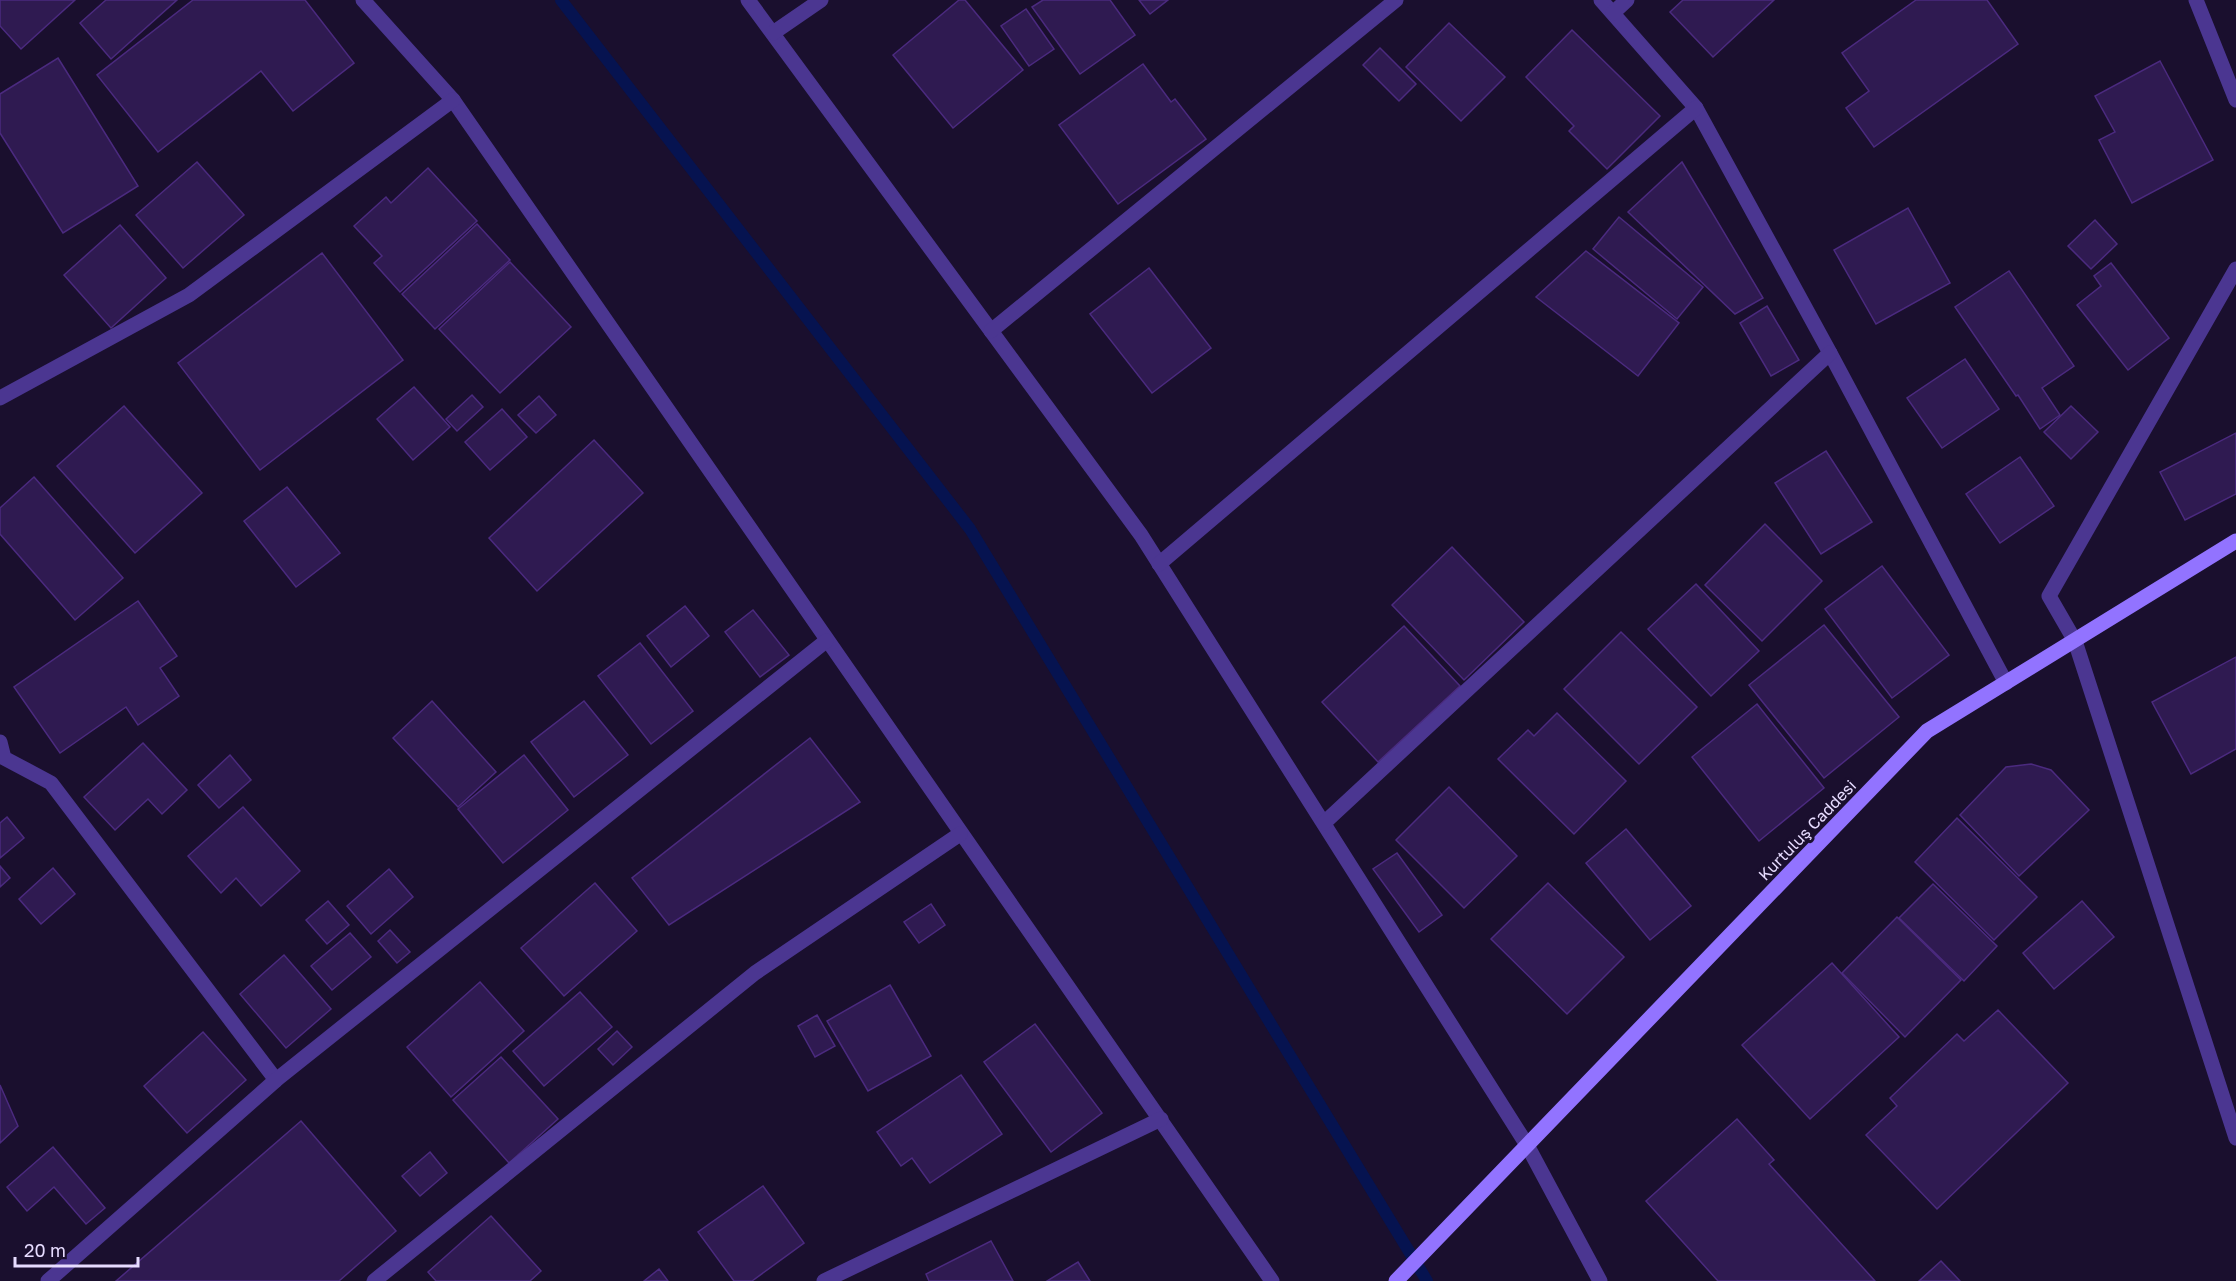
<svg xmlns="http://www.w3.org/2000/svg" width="2236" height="1281" font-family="'Golos Text',sans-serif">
	<rect width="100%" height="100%" fill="#1a0f2e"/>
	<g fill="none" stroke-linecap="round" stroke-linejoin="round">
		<polyline stroke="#061350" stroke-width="12" points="561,0 970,529 1427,1281"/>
	</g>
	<g fill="#2f1a51" stroke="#4b2a7f" stroke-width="1.5">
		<polygon points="0,0 75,0 21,49 0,26"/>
		<polygon points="106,0 177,0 111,59 80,23"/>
		<polygon points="193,0 305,0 354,63 293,111 261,71 158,152 97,75"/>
		<polygon points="959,0 965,0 1023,70 953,128 893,55"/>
		<polygon points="1043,0 1110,0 1135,35 1080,74 1032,7"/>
		<polygon points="1139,0 1168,0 1150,14"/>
		<polygon points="1683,0 1774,0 1713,57 1670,12"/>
		<polygon points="1916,0 1987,0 2018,44 1874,147 1846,108 1869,91 1842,53"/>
		<polygon points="1026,9 1054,49 1029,66 1001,26"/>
		<polygon points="1449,23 1505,77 1461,121 1406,67"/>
		<polygon points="1572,30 1660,116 1607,169 1569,131 1574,126 1526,77"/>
		<polygon points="1380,48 1416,84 1399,101 1363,65"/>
		<polygon points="58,58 138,186 63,233 0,133 0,94"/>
		<polygon points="2160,61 2213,160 2132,203 2099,140 2115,132 2095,96"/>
		<polygon points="1143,64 1171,102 1175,99 1206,139 1118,204 1059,125"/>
		<polygon points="197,162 244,215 183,268 136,215"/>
		<polygon points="1682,162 1763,298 1735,314 1628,212"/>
		<polygon points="428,168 477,221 400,292 374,263 382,256 354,226 386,197 391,203"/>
		<polygon points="1908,208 1950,283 1876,324 1834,250"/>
		<polygon points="1619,217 1703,287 1677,319 1593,249"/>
		<polygon points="2095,220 2117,244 2091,269 2068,246"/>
		<polygon points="477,224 510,260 435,329 402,294"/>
		<polygon points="120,225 166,278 111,328 64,275"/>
		<polygon points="1586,251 1679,323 1638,376 1536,297"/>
		<polygon points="322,253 403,360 260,470 178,363"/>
		<polygon points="510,262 571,327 500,393 439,329"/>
		<polygon points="2111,263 2169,338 2128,370 2077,305 2101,286 2094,276"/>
		<polygon points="1149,268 1211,348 1152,393 1090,314"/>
		<polygon points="2009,271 2074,366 2042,388 2060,415 2040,429 2018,395 2016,396 1955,307"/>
		<polygon points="1767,306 1799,360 1771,376 1740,323"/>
		<polygon points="1965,359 1999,409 1942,448 1907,398"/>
		<polygon points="414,387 450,427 413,460 377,419"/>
		<polygon points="472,395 483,407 457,431 446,419"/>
		<polygon points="539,396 556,415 536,433 518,415"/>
		<polygon points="124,406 202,493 135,553 57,466"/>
		<polygon points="2071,406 2098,432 2071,459 2044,432"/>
		<polygon points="502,409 527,437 490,470 465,442"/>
		<polygon points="2236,433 2236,494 2185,520 2160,472"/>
		<polygon points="594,440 643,493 537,591 489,538"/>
		<polygon points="1826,451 1872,522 1821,554 1775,483"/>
		<polygon points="2020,457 2054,506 2000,543 1966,494"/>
		<polygon points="34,477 123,578 75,620 0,534 0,508"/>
		<polygon points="287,487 340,553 296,587 244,521"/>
		<polygon points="1765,524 1822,581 1762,641 1705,585"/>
		<polygon points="1452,547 1524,622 1464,680 1392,605"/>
		<polygon points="1882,566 1949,655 1892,698 1825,609"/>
		<polygon points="1696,584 1759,651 1711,696 1648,629"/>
		<polygon points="138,601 177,656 160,668 179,696 138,725 126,707 60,753 14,687"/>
		<polygon points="685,606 709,636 671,667 647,636"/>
		<polygon points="753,610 789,655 760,677 725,632"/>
		<polygon points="1824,625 1899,717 1824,778 1749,685"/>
		<polygon points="1404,626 1460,686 1378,762 1322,702"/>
		<polygon points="1621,632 1697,707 1639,764 1564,689"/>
		<polygon points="640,643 693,711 651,744 598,676"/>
		<polygon points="2236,657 2236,749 2191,774 2152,702"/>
		<polygon points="432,701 496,772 458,807 393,738"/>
		<polygon points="584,701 628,755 574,797 531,742"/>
		<polygon points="1757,704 1824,788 1759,841 1692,757"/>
		<polygon points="1557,713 1626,781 1574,834 1498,759 1528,730 1534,736"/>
		<polygon points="810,738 860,802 669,925 632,878"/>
		<polygon points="143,743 187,790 162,814 148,799 115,830 84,797"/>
		<polygon points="230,755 251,780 219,808 198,785"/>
		<polygon points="524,755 568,810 503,863 458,809"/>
		<polygon points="2031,764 2051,770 2089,810 2019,876 1960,815 2006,767"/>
		<polygon points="1449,787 1517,856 1464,908 1396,840"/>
		<polygon points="243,807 300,871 261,906 236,878 221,893 188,856"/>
		<polygon points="7,817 24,838 0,858 0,823"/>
		<polygon points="1957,818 2037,897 1994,940 1915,862"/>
		<polygon points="1626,829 1691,906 1650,940 1586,863"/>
		<polygon points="1397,853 1442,915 1419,932 1373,869"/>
		<polygon points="0,866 10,878 0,887"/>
		<polygon points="53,868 75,894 41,924 19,899"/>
		<polygon points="389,869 413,897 371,934 347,906"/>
		<polygon points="595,883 637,931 564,996 521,948"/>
		<polygon points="1548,883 1624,957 1567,1014 1491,939"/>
		<polygon points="1933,884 1997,946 1964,981 1899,918"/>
		<polygon points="328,901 349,925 327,944 306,920"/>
		<polygon points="2082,901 2114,937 2054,989 2023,953"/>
		<polygon points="931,904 945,925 919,943 904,922"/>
		<polygon points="1897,917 1961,980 1905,1037 1842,973"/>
		<polygon points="390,930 410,952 397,963 378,941"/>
		<polygon points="350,933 371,957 332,990 311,966"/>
		<polygon points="284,955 331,1009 286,1048 240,994"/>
		<polygon points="1832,963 1899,1037 1810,1119 1742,1045"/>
		<polygon points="480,982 524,1031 451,1097 407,1047"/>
		<polygon points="890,985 931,1056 868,1091 827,1021"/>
		<polygon points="580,992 612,1027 544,1086 513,1051"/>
		<polygon points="1998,1010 2068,1083 1937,1209 1866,1135 1897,1106 1890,1098 1957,1034 1964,1041"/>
		<polygon points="817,1015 835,1046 815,1057 798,1026"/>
		<polygon points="1035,1024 1102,1113 1051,1152 984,1062"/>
		<polygon points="617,1031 632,1047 613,1065 598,1049"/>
		<polygon points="203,1032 246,1080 187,1133 144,1086"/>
		<polygon points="501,1057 558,1119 509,1163 453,1100"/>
		<polygon points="961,1075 1002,1134 930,1183 912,1158 901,1166 877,1132"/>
		<polygon points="0,1085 18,1126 0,1143"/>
		<polygon points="1737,1119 1774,1160 1769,1164 1875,1281 1718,1281 1646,1201"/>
		<polygon points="301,1121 396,1231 339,1281 116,1281"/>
		<polygon points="53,1147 105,1208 86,1224 54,1187 27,1211 7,1187"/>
		<polygon points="430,1152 447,1173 420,1196 402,1176"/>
		<polygon points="763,1186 804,1243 752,1281 734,1281 698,1232"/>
		<polygon points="491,1216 541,1271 530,1281 436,1281 428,1272"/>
		<polygon points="991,1241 1013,1281 929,1281 926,1274"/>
		<polygon points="1941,1261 1960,1281 1919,1281"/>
		<polygon points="1078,1262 1090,1281 1047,1281"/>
		<polygon points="659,1269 668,1281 644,1281"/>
	</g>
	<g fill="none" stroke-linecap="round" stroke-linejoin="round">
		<g stroke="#4b3691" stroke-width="15">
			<polyline points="363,0 453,100 1272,1281"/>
			<polyline points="748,0 1141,535 1527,1145 1600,1281"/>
			<polyline points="1601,0 1696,108 1830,353 2006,683"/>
			<polyline points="2196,0 2236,100"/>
			<polyline points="1613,13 1627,0"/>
			<polyline points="773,33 821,0"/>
			<polyline points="2236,269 2049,596 2075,641 2236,1138"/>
			<polyline points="991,331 1396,0"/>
			<polyline points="0,398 189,295 453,100"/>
			<polyline points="1159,564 1696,108"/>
			<polyline points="0,742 4,758 51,783 276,1080"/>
			<polyline points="1324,823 1830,353"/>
			<polyline points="48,1281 276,1080 826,641"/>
			<polyline points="374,1281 755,973 960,834"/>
			<polyline points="824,1281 1161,1119"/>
		</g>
		<polyline stroke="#9273ff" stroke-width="15" points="1396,1281 1927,731 2236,541"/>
	</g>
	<g text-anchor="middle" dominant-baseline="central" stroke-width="6" stroke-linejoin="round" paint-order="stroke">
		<g font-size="16" fill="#e7dcff" stroke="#1a0f2e">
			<text transform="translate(1807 830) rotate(-46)">Kurtuluş Caddesi</text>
		</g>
	</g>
	<path d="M15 1257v9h123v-9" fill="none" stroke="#e7dcff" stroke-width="3"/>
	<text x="24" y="1257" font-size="18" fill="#e7dcff" stroke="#1a0f2e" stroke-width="4.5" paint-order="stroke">20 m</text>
</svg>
